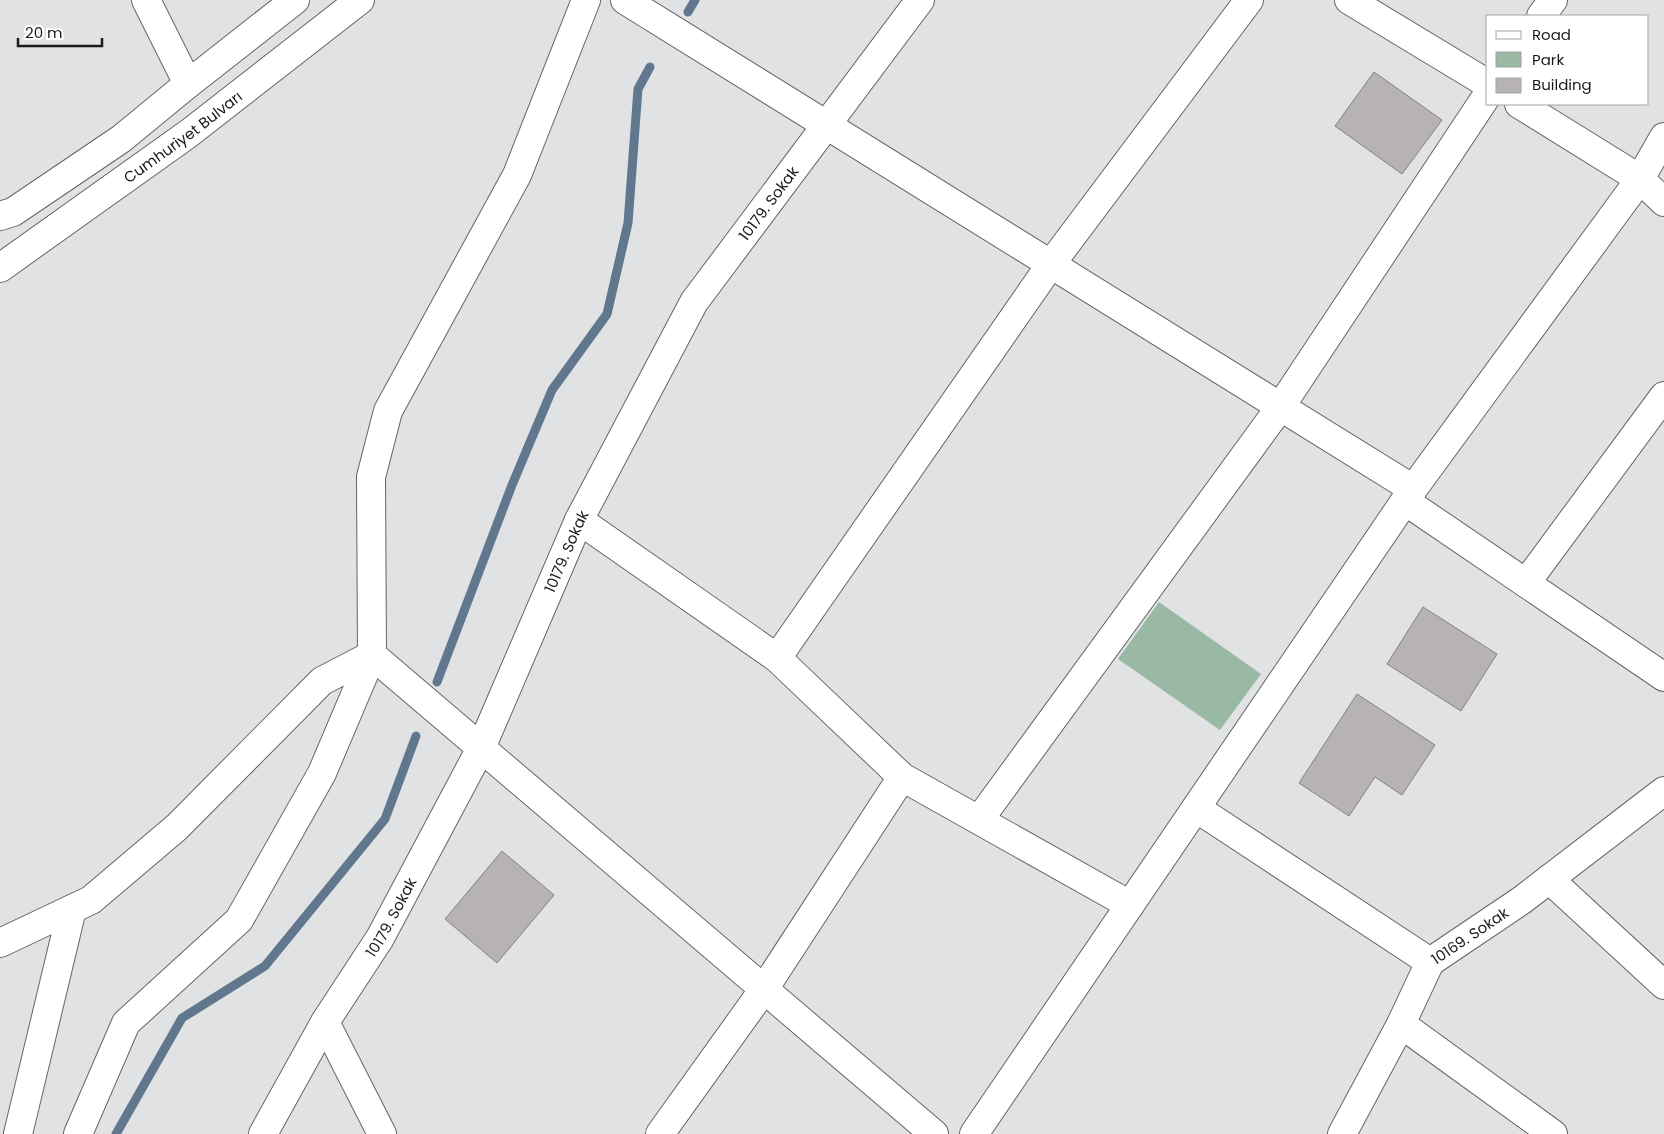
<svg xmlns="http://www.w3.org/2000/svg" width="1664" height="1134" font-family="Poppins,sans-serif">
	<rect width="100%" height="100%" fill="#e0e2e4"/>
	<polygon fill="#99b9a5" points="1159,602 1261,674 1220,730 1118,659"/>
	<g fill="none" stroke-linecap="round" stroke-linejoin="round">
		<g stroke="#61778e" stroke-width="9">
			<polyline points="688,12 695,0"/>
			<polyline points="437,682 512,485 552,390 607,314 628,223 638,89 650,67"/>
			<polyline points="116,1134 182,1018 265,966 385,819 416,736"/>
		</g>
	</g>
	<g fill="#b7b3b2" stroke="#858281">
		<polygon points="1374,72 1442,120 1402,174 1335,126"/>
		<polygon points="1423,607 1497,654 1461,711 1387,664"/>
		<polygon points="1357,694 1435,745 1402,795 1375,777 1349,816 1299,783"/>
		<polygon points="502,851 554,895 497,963 445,919"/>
	</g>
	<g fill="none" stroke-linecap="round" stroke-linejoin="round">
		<g stroke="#636567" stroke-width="30">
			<g id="minor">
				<polyline points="146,0 188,84"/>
				<polyline points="586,0 517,175 388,411 371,477 372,655 934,1134"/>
				<polyline points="625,0 1413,489"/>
				<polyline points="1349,0 1488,84"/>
				<polyline points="1541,16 1553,0"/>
				<polyline points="1519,104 1640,179 1664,202"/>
				<polyline points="1405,501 1664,677"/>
				<polyline points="579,520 777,658 902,777 1130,905"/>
				<polyline points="1526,583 1664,396"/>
				<polyline points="777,658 1051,264 1249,0"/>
				<polyline points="1196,808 1430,962"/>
				<polyline points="979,820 1281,406 1488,94"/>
				<polyline points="1549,879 1664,985"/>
				<polyline points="0,943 91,900 177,827 322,681 372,655 322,773 239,920 126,1023 78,1134"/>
				<polyline points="325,1022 382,1134"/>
				<polyline points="1401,1024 1553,1134"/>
				<polyline points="18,1134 72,909"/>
				<path id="s1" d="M 263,1134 L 325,1022 L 380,938 L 481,748 L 579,520 L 694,302 L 920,0"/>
				<polyline points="660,1134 764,989 902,777"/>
				<polyline points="974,1134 1413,489 1640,179 1664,137"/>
				<path id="s2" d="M 1342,1134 L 1401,1024 L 1430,962 L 1522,900 L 1664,791"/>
			</g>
		</g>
		<g stroke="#636567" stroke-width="30">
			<g id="major">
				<polyline points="0,216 13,212 121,139 188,84 295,0"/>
				<path id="s3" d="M 0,268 L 188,134 L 360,0"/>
			</g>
		</g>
		<use href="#minor" stroke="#fff" stroke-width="28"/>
		<use href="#major" stroke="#fff" stroke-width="28"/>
	</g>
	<g text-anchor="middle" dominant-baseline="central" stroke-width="4" stroke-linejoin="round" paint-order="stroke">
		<g font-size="15" fill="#191a1b" stroke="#fff">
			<text stroke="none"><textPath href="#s3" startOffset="225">Cumhuriyet Bulvarı</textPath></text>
			<text stroke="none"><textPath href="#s1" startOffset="1062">10179. Sokak</textPath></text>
			<text stroke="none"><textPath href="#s1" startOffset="658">10179. Sokak</textPath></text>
			<text stroke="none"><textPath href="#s1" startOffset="252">10179. Sokak</textPath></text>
			<text stroke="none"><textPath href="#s2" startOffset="241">10169. Sokak</textPath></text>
		</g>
	</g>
	<rect x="1486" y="15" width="162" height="90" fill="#ffffff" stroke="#a3a3a4"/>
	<rect x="1496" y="31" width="25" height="8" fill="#ffffff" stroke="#a3a3a4"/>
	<text x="1532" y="40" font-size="15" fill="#191a1b">Road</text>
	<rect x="1496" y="52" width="25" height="15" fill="#99b9a5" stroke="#a3a3a4"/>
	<text x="1532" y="65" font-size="15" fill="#191a1b">Park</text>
	<rect x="1496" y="78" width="25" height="15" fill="#b7b3b2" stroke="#a3a3a4"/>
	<text x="1532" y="90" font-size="15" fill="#191a1b">Building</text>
	<path d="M18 38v8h84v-8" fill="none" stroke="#191a1b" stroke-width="2.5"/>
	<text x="25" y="38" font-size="15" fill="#191a1b" stroke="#ffffff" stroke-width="4" paint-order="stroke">20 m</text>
</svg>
